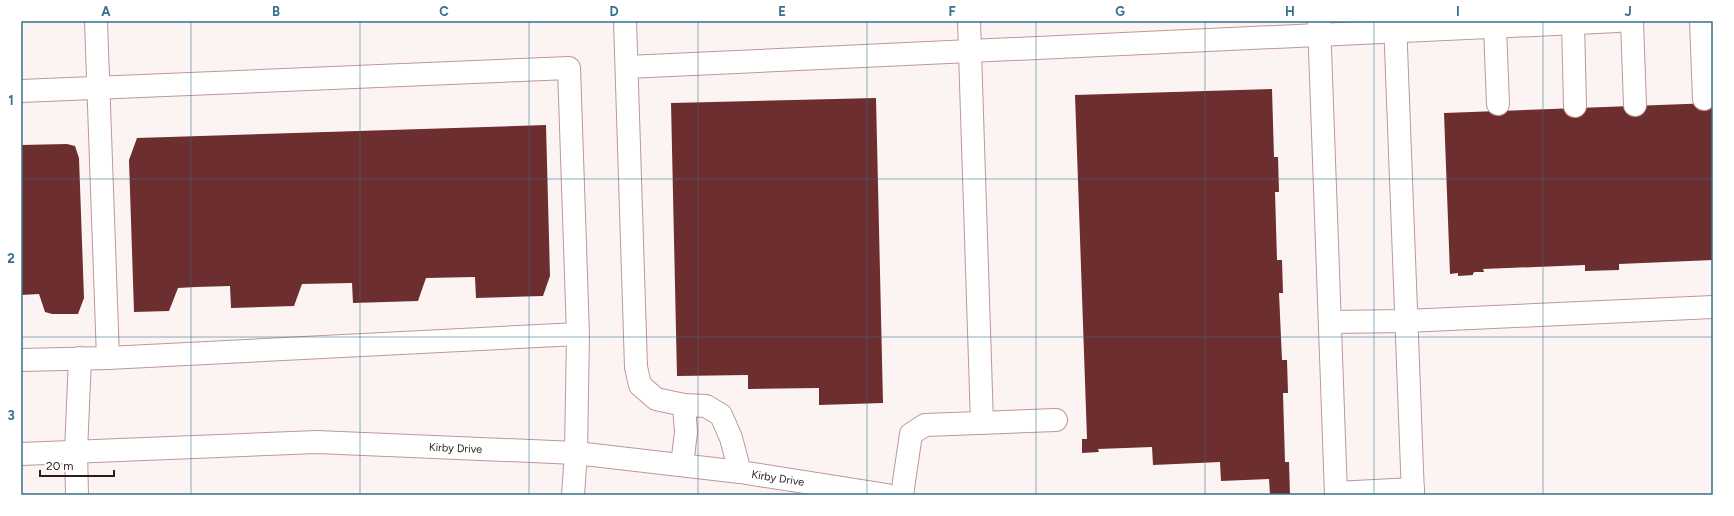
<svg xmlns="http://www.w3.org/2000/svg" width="1734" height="516" font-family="Figtree,sans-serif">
	<rect width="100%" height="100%" fill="#fcf4f3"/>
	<g fill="#6d2e2f">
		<polygon points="1272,89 1274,157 1278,157 1279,192 1275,192 1277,260 1282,260 1283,293 1279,293 1282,360 1287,360 1288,393 1283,393 1285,462 1289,462 1290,495 1270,495 1269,479 1221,481 1220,462 1153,465 1152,447 1098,449 1099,452 1082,453 1082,439 1087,439 1075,95"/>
		<polygon points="876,98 883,403 819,405 819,388 748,389 748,375 677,376 671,103"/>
		<polygon points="1713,103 1713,260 1619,264 1619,270 1585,271 1585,265 1483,269 1484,272 1475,272 1473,273 1473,275 1458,276 1458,273 1450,274 1444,113"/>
		<polygon points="546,125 550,276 543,296 476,298 475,277 426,278 418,301 353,303 352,283 302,284 294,306 231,308 230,286 196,287 178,288 169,311 134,312 129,160 137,138"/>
		<polygon points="67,144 75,146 79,158 84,298 78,314 52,314 45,312 39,294 21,295 21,145"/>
	</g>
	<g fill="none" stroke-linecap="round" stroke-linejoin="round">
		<g stroke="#bd9897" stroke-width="24">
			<g id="minor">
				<polyline points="96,21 108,358"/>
				<polyline points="625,21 636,367 640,385 656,399 684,405 706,406 721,415 731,438 740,472"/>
				<polyline points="969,21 982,423"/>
				<polyline points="1319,21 1336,495"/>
				<polyline points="1395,21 1413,495"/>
				<polyline points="1632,21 1635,105"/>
				<polyline points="1701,21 1704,99"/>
				<polyline points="1573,23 1575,106"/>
				<polyline points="1495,27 1498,104"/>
				<polyline points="627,67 1618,21"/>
				<polyline points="21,91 569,68 578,334 576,453"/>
				<polyline points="1330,322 1406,321 1713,307"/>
				<polyline points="21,360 108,358 578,334"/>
				<polyline points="76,451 80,358"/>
				<polyline points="682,465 686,432 684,405"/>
				<polyline points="1336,493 1413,489"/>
				<polyline points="902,495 911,434 925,425 1056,420"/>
			</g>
		</g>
		<g stroke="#bd9897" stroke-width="24">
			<g id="major">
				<polyline points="76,451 77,495"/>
				<path id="s1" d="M 21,454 L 317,442 L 576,453 L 740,472 L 887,495"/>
				<polyline points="573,495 576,453"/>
			</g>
		</g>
		<use href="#minor" stroke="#fff" stroke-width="22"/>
		<use href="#major" stroke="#fff" stroke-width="22"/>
	</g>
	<path fill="none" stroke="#37708a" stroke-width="1" stroke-opacity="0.55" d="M 191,21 L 191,495M 360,21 L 360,495M 529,21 L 529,495M 698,21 L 698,495M 867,21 L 867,495M 1036,21 L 1036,495M 1205,21 L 1205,495M 1374,21 L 1374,495M 1543,21 L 1543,495M 21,179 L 1713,179M 21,337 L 1713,337"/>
	<g text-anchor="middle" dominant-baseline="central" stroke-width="4" stroke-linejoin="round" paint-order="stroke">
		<g font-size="11" fill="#2b1d1c" stroke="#fff">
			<text stroke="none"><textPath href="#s1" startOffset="435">Kirby Drive</textPath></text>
			<text stroke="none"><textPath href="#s1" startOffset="759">Kirby Drive</textPath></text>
		</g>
	</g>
	<rect width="1734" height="516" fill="none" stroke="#ffffff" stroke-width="44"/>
	<path d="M40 470v6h74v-6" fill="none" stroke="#2b1d1c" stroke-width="2"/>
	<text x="46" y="470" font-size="12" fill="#2b1d1c" stroke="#ffffff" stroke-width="3" paint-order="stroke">20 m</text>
	<rect x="22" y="22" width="1690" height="472" fill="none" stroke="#37708a" stroke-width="1.5"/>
	<g font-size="13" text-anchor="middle" font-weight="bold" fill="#37708a">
		<text x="106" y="16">A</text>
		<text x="276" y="16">B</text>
		<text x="444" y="16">C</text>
		<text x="614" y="16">D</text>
		<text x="782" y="16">E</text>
		<text x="952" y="16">F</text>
		<text x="1120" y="16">G</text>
		<text x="1290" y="16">H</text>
		<text x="1458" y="16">I</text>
		<text x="1628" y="16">J</text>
		<text x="11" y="105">1</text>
		<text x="11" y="263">2</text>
		<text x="11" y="420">3</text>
	</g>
</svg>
